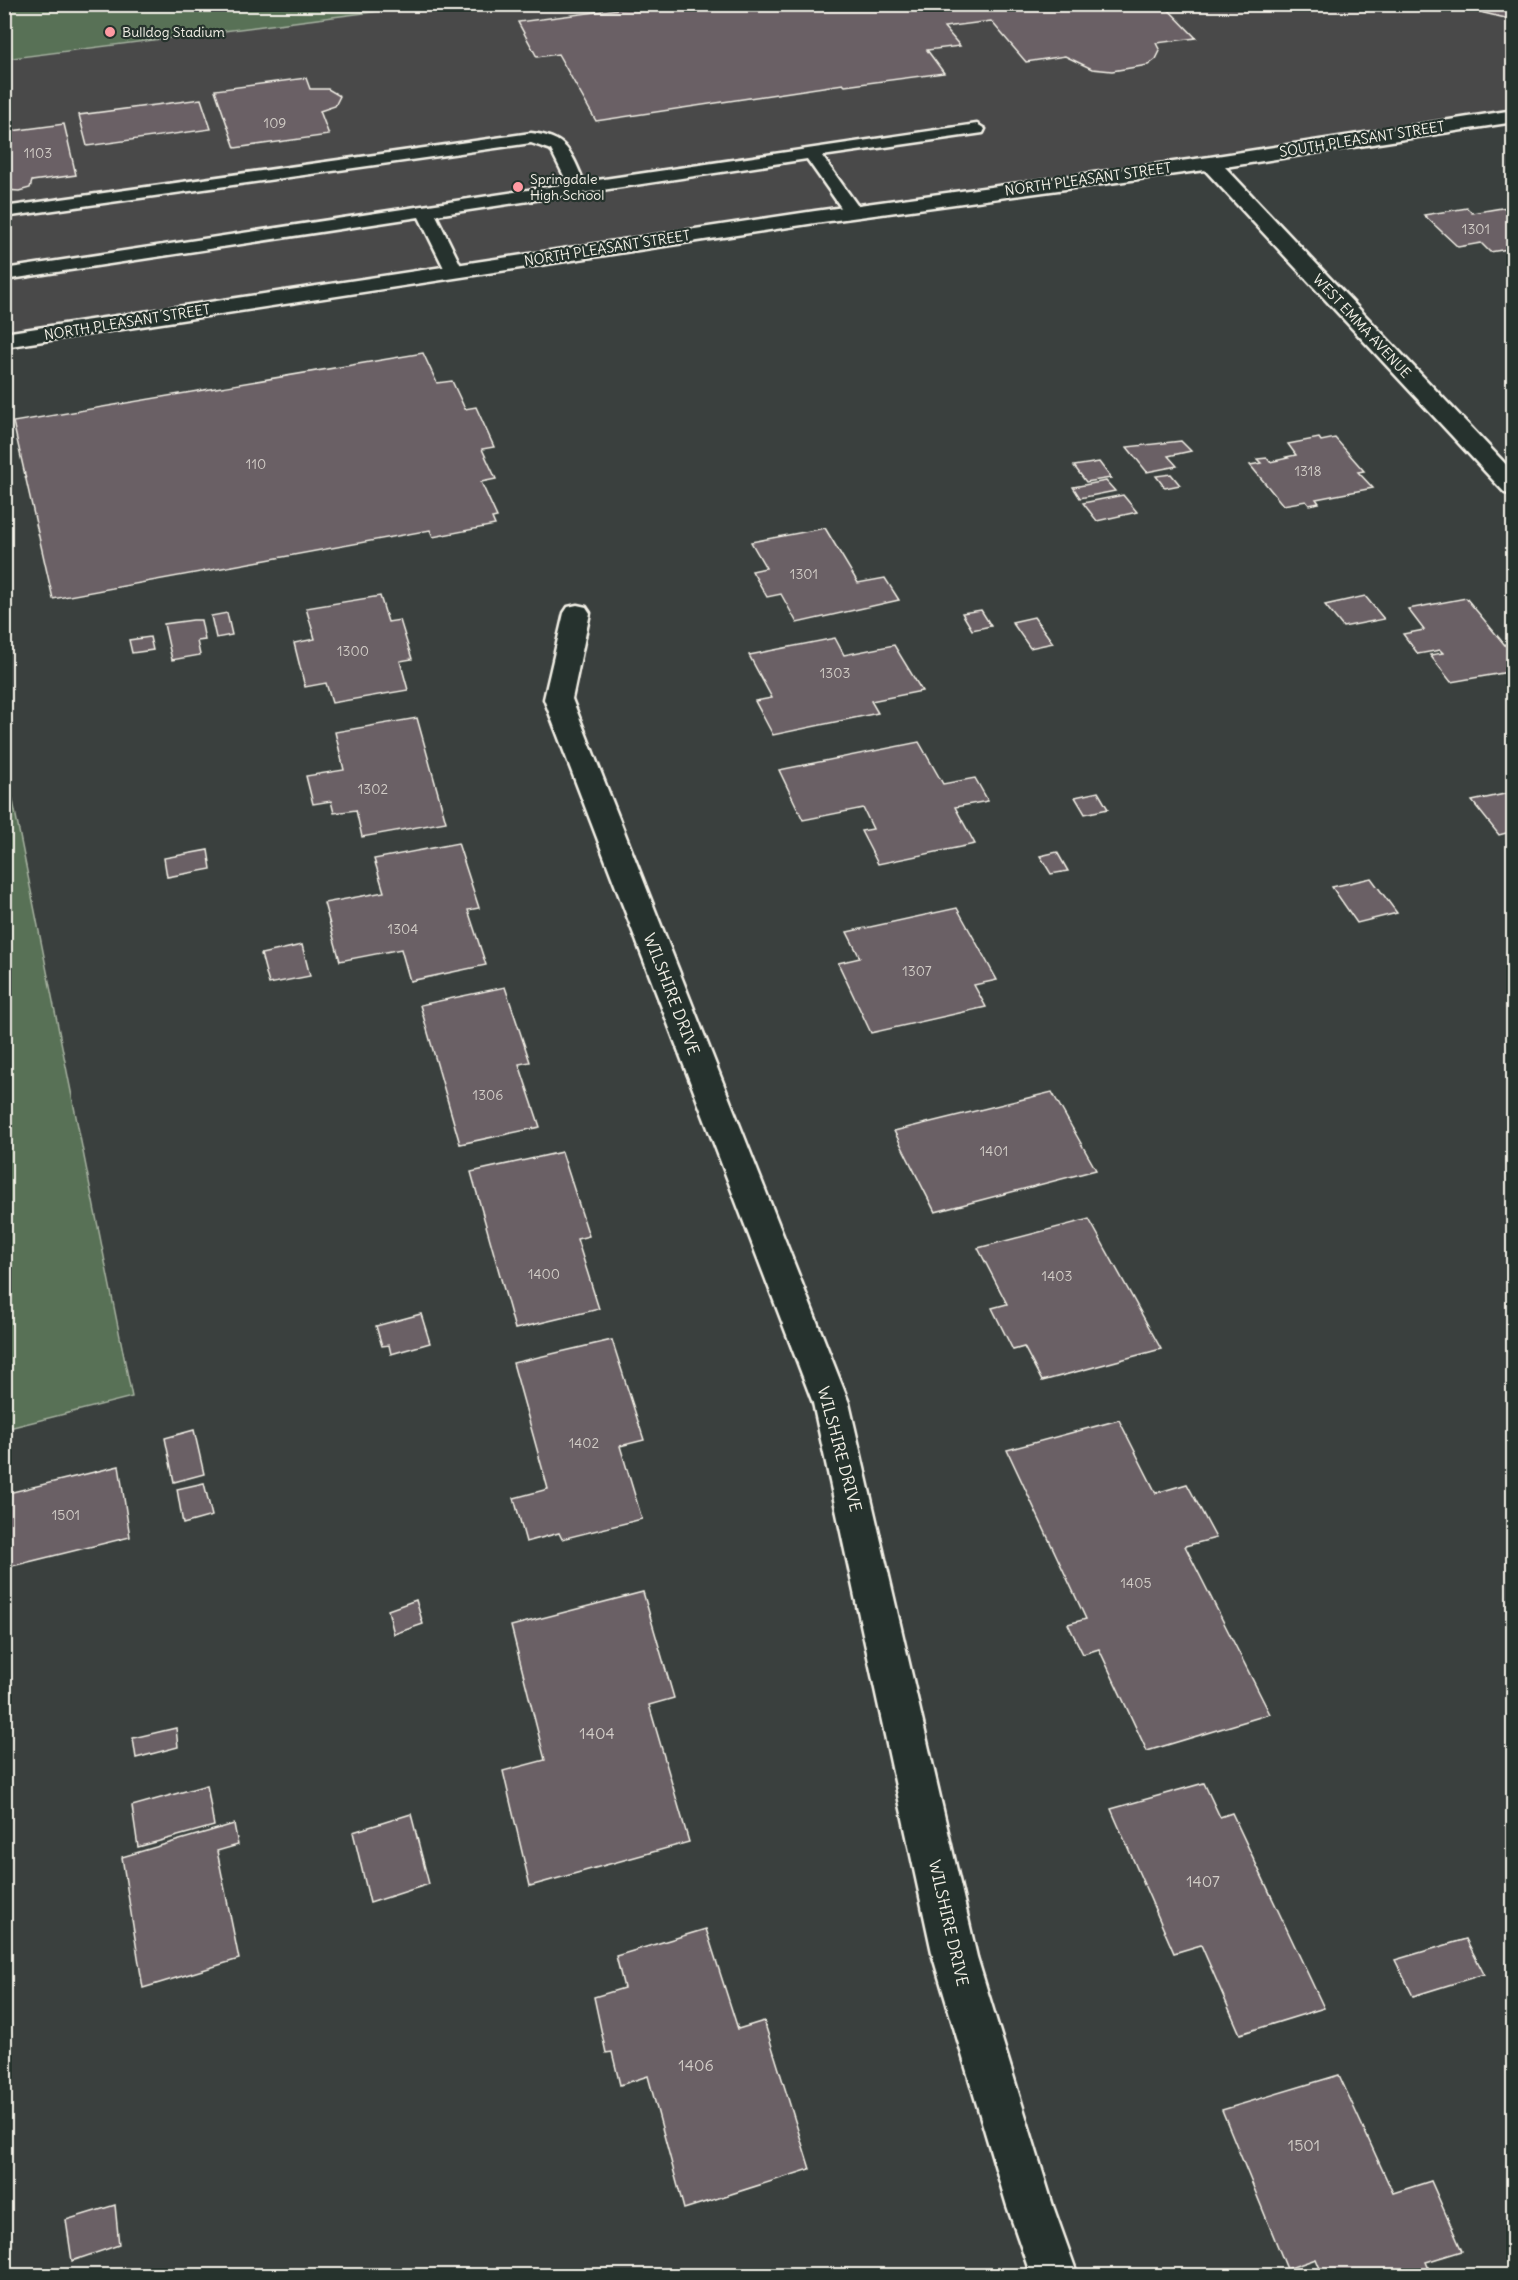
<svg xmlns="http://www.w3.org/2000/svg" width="1518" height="2280" font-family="Delius,sans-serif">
	<rect width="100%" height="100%" fill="#3a403e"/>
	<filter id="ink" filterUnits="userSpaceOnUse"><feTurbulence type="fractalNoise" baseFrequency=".0167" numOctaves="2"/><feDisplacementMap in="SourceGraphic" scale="12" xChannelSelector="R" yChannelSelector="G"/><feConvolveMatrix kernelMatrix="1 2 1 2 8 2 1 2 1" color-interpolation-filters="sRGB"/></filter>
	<g filter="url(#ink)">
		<polygon fill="#484a4a" points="5,5 1513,5 1513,116 5,340"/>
		<g fill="#587157" stroke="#a6b1a0" stroke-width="1.5">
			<polygon points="5,4 426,4 426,5 5,59"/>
			<polygon points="4,756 132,1397 5,1429 4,1429"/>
		</g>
		<g fill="#6a6065" stroke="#f4f1e8" stroke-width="1.5">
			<polygon points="665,4 1163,4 1196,38 1156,43 1160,51 1156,59 1148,65 1112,71 1092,69 1065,56 1026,62 991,21 944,27 960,46 927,50 944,73 845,86 843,84 596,121 558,54 537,57 518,22 635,7 637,10"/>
			<polygon points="1460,4 1514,4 1514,20 1484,13"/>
			<polygon points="306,78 310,89 328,89 340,96 335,106 320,111 329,135 235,148 215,90"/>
			<polygon points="201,99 211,129 87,146 79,115"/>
			<polygon points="64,124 76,175 32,181 30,188 19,191 6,190 4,132"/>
			<polygon points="1514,206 1514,248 1490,252 1481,243 1458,247 1424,215 1467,208 1472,213"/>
			<polygon points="423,353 437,383 452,381 465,409 476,407 494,447 482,449 496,479 481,482 497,517 492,518 495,525 433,537 430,530 53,599 13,422"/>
			<polygon points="1319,438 1321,441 1335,438 1364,471 1358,472 1373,488 1316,499 1319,503 1309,505 1306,501 1283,505 1250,465 1261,463 1257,459 1267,458 1270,462 1288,458 1286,457 1296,455 1288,444"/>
			<polygon points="1181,441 1191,451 1168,456 1177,466 1147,472 1127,447"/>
			<polygon points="1099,462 1111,478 1086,482 1074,466"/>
			<polygon points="1171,474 1180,485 1165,488 1156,476"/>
			<polygon points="1106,481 1115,491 1080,498 1073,487"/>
			<polygon points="1123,495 1137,512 1097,521 1083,503"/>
			<polygon points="825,528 858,583 885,578 899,600 797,623 781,594 767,597 752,571 766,568 751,542"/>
			<polygon points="380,596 388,622 400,620 412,659 400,661 408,690 332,703 326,683 305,687 294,643 315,639 306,608"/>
			<polygon points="1365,596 1384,619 1343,627 1325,605"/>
			<polygon points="1466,598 1514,656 1514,671 1451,682 1430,655 1443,653 1440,650 1418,654 1403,634 1424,630 1408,609"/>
			<polygon points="981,610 991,626 972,630 962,613"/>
			<polygon points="227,613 232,635 216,638 211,616"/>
			<polygon points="1034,617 1053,643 1030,648 1012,622"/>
			<polygon points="193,620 201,620 205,640 197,641 200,655 172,660 164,624"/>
			<polygon points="150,637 153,650 132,653 129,640"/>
			<polygon points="835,638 844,655 894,645 922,691 871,701 878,713 773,735 755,701 772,698 749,655"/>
			<polygon points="417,718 446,822 362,837 356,810 334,813 331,801 313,804 306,776 344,770 335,732"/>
			<polygon points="919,742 943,784 975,778 988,801 955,807 975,844 878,864 861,831 873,829 863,808 803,820 779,770"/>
			<polygon points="1098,792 1108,809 1085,814 1075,797"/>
			<polygon points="1514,792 1514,831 1499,835 1472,801"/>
			<polygon points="458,843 479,908 468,910 486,965 410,981 401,949 340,961 324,903 384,892 374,859"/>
			<polygon points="208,850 211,869 167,877 164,858"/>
			<polygon points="1057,852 1068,871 1051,874 1040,856"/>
			<polygon points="1371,878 1397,913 1357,923 1332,887"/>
			<polygon points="957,908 997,980 974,985 986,1007 871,1033 838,963 860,958 847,932"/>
			<polygon points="302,945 310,976 269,984 261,954"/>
			<polygon points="505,987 530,1062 519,1064 540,1127 460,1144 420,1005"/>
			<polygon points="1052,1092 1096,1170 935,1212 894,1131"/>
			<polygon points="562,1152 589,1236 577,1239 599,1309 515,1329 471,1172"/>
			<polygon points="1089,1219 1161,1349 1042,1381 1024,1347 1013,1350 992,1308 1007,1304 978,1248"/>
			<polygon points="421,1314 430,1343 391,1354 389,1345 382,1346 376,1326"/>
			<polygon points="612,1340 644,1440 620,1446 642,1519 562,1539 559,1533 526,1542 514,1498 548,1489 513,1363"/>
			<polygon points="1119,1420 1156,1493 1187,1484 1216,1538 1185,1546 1270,1714 1147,1751 1099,1649 1083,1654 1068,1624 1086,1619 1007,1450"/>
			<polygon points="194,1430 204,1474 174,1482 165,1438"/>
			<polygon points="119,1466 130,1537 4,1568 4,1494"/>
			<polygon points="204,1483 212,1516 183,1524 177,1489"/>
			<polygon points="643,1592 674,1698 649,1705 689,1842 530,1886 503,1771 545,1760 511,1626"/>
			<polygon points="416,1600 423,1624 394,1634 388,1610"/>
			<polygon points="176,1728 178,1747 136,1758 133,1738"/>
			<polygon points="1204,1783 1220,1817 1232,1813 1324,2008 1240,2034 1201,1945 1174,1953 1111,1809"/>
			<polygon points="207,1785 214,1826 138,1847 132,1806"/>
			<polygon points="411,1814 429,1884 370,1903 353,1832"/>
			<polygon points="234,1824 238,1845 217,1851 239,1959 143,1988 122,1857"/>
			<polygon points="706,1929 738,2029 764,2021 810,2169 684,2209 648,2076 620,2085 612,2052 606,2053 594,1997 624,1988 616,1956"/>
			<polygon points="1466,1939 1484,1974 1413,1996 1395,1960"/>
			<polygon points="1339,2075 1393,2193 1431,2181 1462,2251 1426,2262 1432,2276 1323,2276 1316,2259 1287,2269 1222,2110"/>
			<polygon points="115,2205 119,2245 72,2261 66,2220"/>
		</g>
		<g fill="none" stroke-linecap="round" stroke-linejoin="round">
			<g stroke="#f4f1e8" stroke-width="5">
				<path id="service" d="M 977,124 L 985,129 L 983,133 L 822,156 L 862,212 L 853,217 L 847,216 L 807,159 L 436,215 L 464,272 L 455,277 L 446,272 L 419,217 L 4,280 L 4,269 L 568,184 L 551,150 L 531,143 L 4,217 L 4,207 L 531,133 C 567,137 571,152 584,182 Z"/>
			</g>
			<g stroke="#f4f1e8" stroke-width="5">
				<g id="minor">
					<polygon points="1514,110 1514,122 1225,167 1514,473 1514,495 1505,493 1205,170 815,223 4,347 4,333 815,211 1210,157"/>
					<polygon points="577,605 586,607 590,613 572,699 849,1403 977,1957 1053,2206 1078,2276 1031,2276 1007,2206 933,1957 813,1403 544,699 564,613 568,607"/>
				</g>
			</g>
			<use href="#service" fill="#26332d" fill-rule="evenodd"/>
			<use href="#minor" fill="#26332d" fill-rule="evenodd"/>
		</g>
	</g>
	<g fill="#ff9aa2" stroke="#26332d" stroke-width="2">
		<circle cx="110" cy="32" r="6"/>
		<circle cx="518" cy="187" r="6"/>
	</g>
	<g text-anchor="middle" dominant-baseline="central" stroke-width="4.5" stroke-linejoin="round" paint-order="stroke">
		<g font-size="14" fill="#f4f1e8" stroke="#26332d" text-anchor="start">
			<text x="122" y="32">Bulldog Stadium</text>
			<text x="530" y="179">Springdale<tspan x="530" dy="16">High School</tspan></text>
		</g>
		<g font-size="14" fill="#d2cdc7">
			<text x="275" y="123">109</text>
			<text x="38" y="153">1103</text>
			<text x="1476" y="229">1301</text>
			<text x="256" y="464">110</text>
			<text x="1308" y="471">1318</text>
			<text x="804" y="574">1301</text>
			<text x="353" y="651">1300</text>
			<text x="835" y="673">1303</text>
			<text x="373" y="789">1302</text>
			<text x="403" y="929">1304</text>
			<text x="917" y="971">1307</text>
			<text x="488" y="1095">1306</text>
			<text x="994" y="1151">1401</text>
			<text x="544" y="1274">1400</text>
			<text x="1057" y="1276">1403</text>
			<text x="584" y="1443">1402</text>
			<text x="66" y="1515">1501</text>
			<text x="1136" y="1583">1405</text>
		</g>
		<g font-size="14" fill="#f4f1e8" stroke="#26332d">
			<text transform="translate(1362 139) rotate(-9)">SOUTH PLEASANT STREET</text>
			<text transform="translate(1088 179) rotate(-8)">NORTH PLEASANT STREET</text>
			<text transform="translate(607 248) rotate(-9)">NORTH PLEASANT STREET</text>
			<text transform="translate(127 322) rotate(-9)">NORTH PLEASANT STREET</text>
			<text transform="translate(1362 326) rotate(47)">WEST EMMA AVENUE</text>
		</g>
		<g font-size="16" fill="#f4f1e8" stroke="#26332d">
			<text transform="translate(672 994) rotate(69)">WILSHIRE DRIVE</text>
			<text transform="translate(840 1449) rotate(75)">WILSHIRE DRIVE</text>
			<text transform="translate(949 1923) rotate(77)">WILSHIRE DRIVE</text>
		</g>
		<g font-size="16" fill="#d2cdc7">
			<text x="597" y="1733">1404</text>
			<text x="1203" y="1881">1407</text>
			<text x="696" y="2065">1406</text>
			<text x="1304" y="2145">1501</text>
		</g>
	</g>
	<rect width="1518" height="2280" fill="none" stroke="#26332d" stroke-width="24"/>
	<rect x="12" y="12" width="1494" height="2256" fill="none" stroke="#f4f1e8" stroke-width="2" filter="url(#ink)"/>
</svg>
